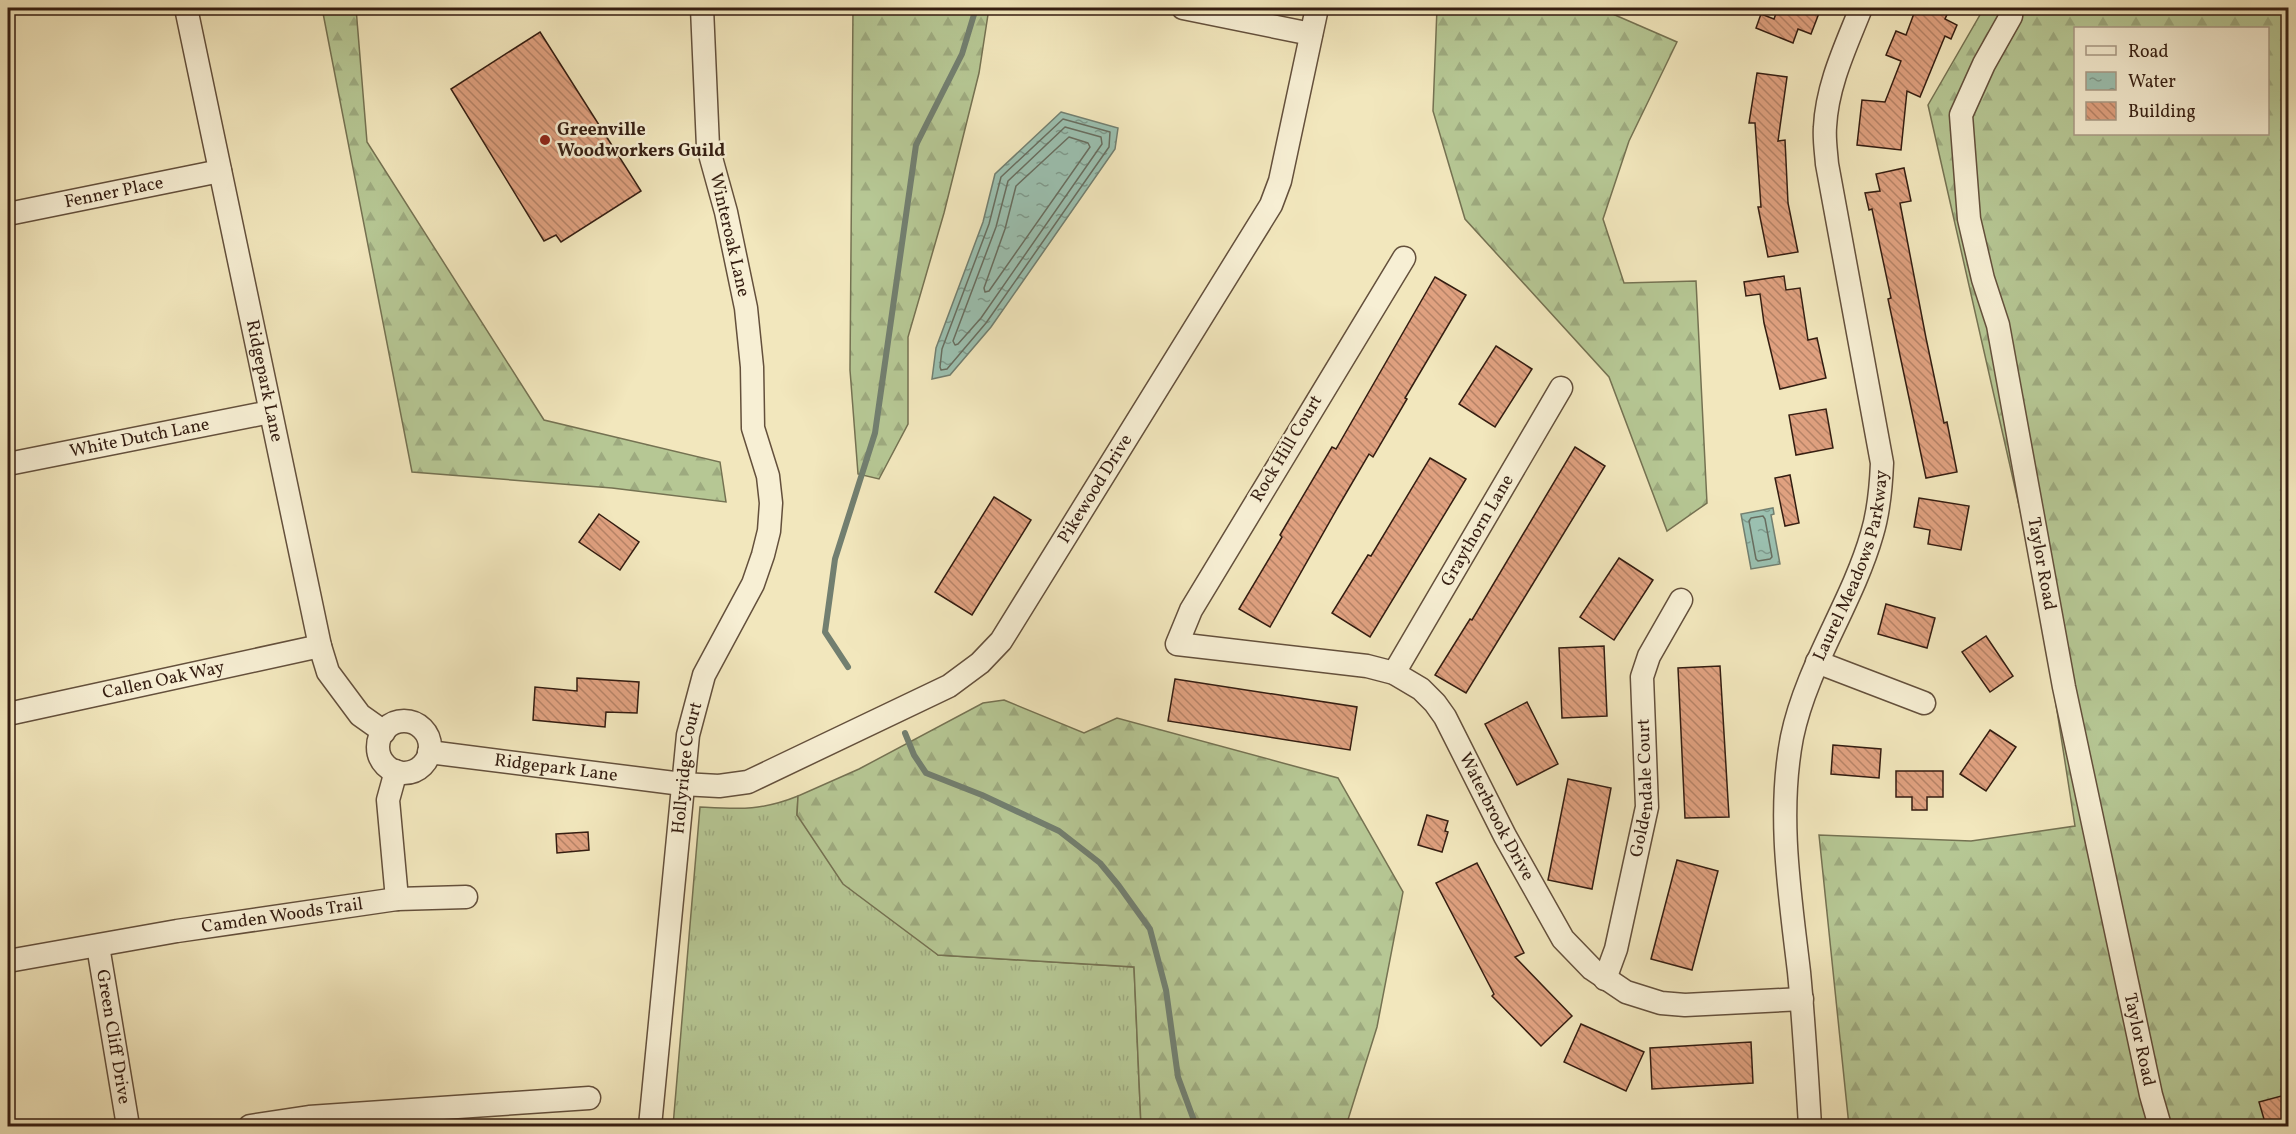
<svg xmlns="http://www.w3.org/2000/svg" width="2296" height="1134" font-family="Vollkorn,serif">
	<defs>
		<pattern id="grass-tufts" width="24" height="20" patternUnits="userSpaceOnUse" patternTransform="scale(1.5)"><rect width="24" height="20" fill="#b6c794"/><path d="M3 7l-1-3M5 7V3M7 7l1-3M15 17l-1-3M17 17v-4M19 17l1-3" fill="none" stroke="#9daa7f"/></pattern>
		<pattern id="forest-firs" width="22" height="20" patternUnits="userSpaceOnUse" patternTransform="scale(1.5)"><rect width="22" height="20" fill="#b6c794"/><path d="M5 1l3.5 6h-7zM16 11l3.5 6h-7z" fill="#9daa7f"/></pattern>
		<pattern id="water-ripples" width="26" height="14" patternUnits="userSpaceOnUse" patternTransform="scale(1.5)"><rect width="26" height="14" fill="#9bc0b0"/><path d="M2 4q2-2 4 0t4 0M15 11q2-2 4 0t4 0" fill="none" stroke="#7f9b8e"/></pattern>
		<pattern id="building-back-hatch" width="6" height="6" patternUnits="userSpaceOnUse" patternTransform="scale(1.5)"><rect width="6" height="6" fill="#e0a180"/><path d="M-1 5l2 2M0 0l6 6M5-1l2 2" fill="none" stroke="#b68367"/></pattern>
	</defs>
	<rect width="100%" height="100%" fill="#f2e7bd"/>
	<filter id="stains"><feTurbulence type="fractalNoise" baseFrequency=".00333" numOctaves="4"/><feColorMatrix values="0 0 0 0 .2 0 0 0 0 .09 0 0 0 0 .02 0 0 0 .5 -.17"/></filter>
	<radialGradient id="worn" r=".72"><stop offset=".6" stop-color="#630" stop-opacity="0"/><stop offset="1" stop-color="#630" stop-opacity=".3"/></radialGradient>
	<path fill="url(#grass-tufts)" stroke="#757252" stroke-width="1.5" d="M 798,796 L 797,815 L 938,955 L 1134,967 L 1141,1126 L 673,1126 L 700,807 C 739,809 761,811 798,796 Z"/>
	<g fill="url(#forest-firs)" stroke="#757252" stroke-width="1.5" fill-rule="evenodd">
		<polygon points="322,8 356,8 367,142 544,420 720,462 726,502 612,488 412,472"/>
		<polygon points="853,8 989,8 979,73 944,213 908,337 908,424 879,479 858,474 850,370"/>
		<polygon points="1437,8 1599,8 1677,42 1629,141 1603,219 1624,283 1696,281 1707,503 1667,531 1609,377 1465,219 1433,111"/>
		<path d="M 1984,8 L 2288,8 L 2288,1126 L 1849,1126 L 1819,835 L 1971,841 L 2075,826 L 2038,589 L 1928,105 ZM 2076,28 L 2268,28 L 2268,134 L 2076,134 Z"/>
		<polygon points="1004,700 1084,733 1117,718 1338,778 1403,892 1377,1027 1346,1126 1141,1126 1134,967 938,955 843,884 797,815 798,796 859,769 983,703"/>
	</g>
	<g fill="url(#water-ripples)" stroke="#727f70" stroke-width="1.5">
		<polygon points="1061,112 1118,128 1115,149 991,327 950,375 932,379 936,348 983,222 995,174"/>
		<polygon points="1773,508 1774,514 1771,515 1780,564 1751,569 1741,514"/>
	</g>
	<g fill="none" stroke-linecap="round" stroke-linejoin="round">
		<g stroke="#686e60" stroke-width="1.5">
			<polygon points="1063,119 1110,132 1109,147 986,323 947,369 941,370 940,367 942,349 989,224 1001,177"/>
			<polygon points="1065,127 1101,137 1102,144 981,318 958,344 955,345 953,341 996,227 1008,181"/>
			<polygon points="1069,137 1088,143 1090,147 989,291 985,292 984,288 1005,229 1016,186"/>
			<polygon points="1763,516 1765,519 1772,557 1770,559 1758,561 1756,559 1749,521 1751,518"/>
		</g>
		<g stroke="#727f70" stroke-width="6">
			<polyline points="848,667 825,632 835,559 875,433 916,145 962,54 976,8"/>
			<polyline points="905,733 914,755 926,773 982,795 1059,831 1100,863 1119,886 1150,929 1166,990 1178,1077 1196,1126"/>
		</g>
	</g>
	<g fill="url(#building-back-hatch)" stroke="#341d11" stroke-width="1.5">
		<polygon points="1778,8 1821,8 1811,34 1798,29 1793,43 1756,28 1761,14 1774,19"/>
		<polygon points="1916,8 1950,8 1945,19 1957,25 1951,39 1945,36 1920,97 1907,91 1901,150 1857,145 1862,100 1885,102 1901,61 1886,55 1896,31 1906,35"/>
		<polygon points="540,32 641,191 561,242 556,235 544,241 451,89"/>
		<polygon points="1757,73 1787,77 1778,141 1785,140 1788,203 1798,252 1768,257 1758,207 1761,207 1755,123 1749,123"/>
		<polygon points="1904,168 1911,201 1900,203 1926,338 1944,423 1947,422 1957,472 1926,478 1888,299 1891,298 1872,209 1869,210 1865,193 1880,191 1876,174"/>
		<polygon points="1784,276 1786,290 1800,288 1808,340 1817,338 1826,378 1780,389 1764,323 1760,294 1746,296 1744,282"/>
		<polygon points="1435,277 1466,295 1405,398 1407,399 1373,457 1369,454 1338,507 1270,627 1239,609 1282,537 1280,535 1290,518 1332,447 1336,449"/>
		<polygon points="1496,346 1532,369 1495,427 1459,404"/>
		<polygon points="1826,409 1833,448 1796,455 1789,415"/>
		<polygon points="1575,447 1605,466 1466,693 1435,675 1470,619 1472,620"/>
		<polygon points="1430,458 1466,479 1370,637 1332,613 1368,555 1371,556"/>
		<polygon points="1790,475 1799,523 1785,526 1775,478"/>
		<polygon points="994,497 1031,520 972,615 935,592"/>
		<polygon points="1919,498 1969,506 1961,550 1928,544 1930,530 1914,527"/>
		<polygon points="599,514 639,542 620,570 579,542"/>
		<polygon points="1619,558 1653,580 1614,640 1580,617"/>
		<polygon points="1886,604 1935,618 1927,648 1878,634"/>
		<polygon points="1986,636 2013,676 1990,692 1962,652"/>
		<polygon points="1604,646 1607,716 1562,718 1559,648"/>
		<polygon points="1720,666 1729,817 1685,818 1678,668"/>
		<polygon points="577,678 639,682 637,713 606,712 605,727 533,720 535,687 577,691"/>
		<polygon points="1175,679 1357,707 1350,750 1168,721"/>
		<polygon points="1527,702 1558,764 1517,785 1485,724"/>
		<polygon points="1990,730 2016,747 1986,791 1960,774"/>
		<polygon points="1833,745 1881,749 1879,778 1831,774"/>
		<polygon points="1896,771 1943,771 1943,797 1927,797 1927,810 1912,810 1912,797 1896,797"/>
		<polygon points="1568,779 1611,788 1592,889 1548,880"/>
		<polygon points="1427,815 1448,821 1445,831 1448,832 1442,852 1418,845"/>
		<polygon points="588,832 589,850 557,853 556,834"/>
		<polygon points="1677,860 1718,871 1692,970 1651,959"/>
		<polygon points="1477,863 1524,953 1515,957 1572,1016 1541,1046 1492,996 1494,994 1436,883"/>
		<polygon points="1581,1024 1644,1052 1626,1091 1564,1062"/>
		<polygon points="1751,1042 1753,1083 1652,1089 1650,1048"/>
		<polygon points="2289,1094 2289,1125 2266,1126 2259,1102"/>
	</g>
	<g fill="none" stroke-linecap="round" stroke-linejoin="round">
		<g stroke="#64503c" stroke-width="25">
			<g id="street">
				<path id="s1" d="M 186,8 L 320,646 L 328,672 L 360,715 L 384,732"/>
				<polyline points="1183,8 1311,34"/>
				<path id="s2" d="M 2012,8 L 2011,16 L 1984,64 L 1961,115 L 1969,219 L 1983,279 L 1998,325 L 2064,687 L 2151,1095 L 2160,1126"/>
				<path id="s3" d="M 8,214 L 220,171"/>
				<path id="s4" d="M 1404,258 L 1191,610 L 1177,644 L 1367,666 L 1394,673 L 1421,689 L 1435,703 L 1445,717 L 1505,836 L 1563,939 L 1592,969 L 1626,992 L 1661,1003 L 1685,1005 L 1802,999"/>
				<path id="s5" d="M 8,464 L 270,412"/>
				<polyline points="1817,662 1924,703"/>
				<path id="s6" d="M 1394,673 L 1561,388"/>
				<path id="s7" d="M 8,714 L 320,646"/>
				<circle cx="404" cy="747" r="26"/>
				<path id="s8" d="M 429,752 L 682,784 L 719,786 L 748,782 L 949,686 L 980,663 L 1001,641 L 1271,205 L 1280,181 L 1317,8"/>
				<polyline points="396,771 388,800 397,899"/>
				<path id="s9" d="M 98,946 L 128,1126"/>
				<path id="s10" d="M 8,961 L 177,931 L 397,899 L 466,897"/>
				<path id="s11" d="M 1605,979 L 1616,949 L 1647,807 L 1642,677 L 1649,656 L 1681,600"/>
				<polyline points="250,1126 309,1117 589,1098"/>
				<path id="s12" d="M 650,1126 L 688,735 L 704,675 L 753,584 L 763,555 L 769,531 L 771,503 L 768,476 L 753,428 L 752,367 L 746,308 L 726,212 L 708,147 L 702,8"/>
				<path id="s13" d="M 1810,1126 C 1807,1075 1804,1024 1799,972 C 1790,895 1777,815 1792,737 C 1807,665 1852,604 1872,534 C 1879,511 1881,487 1882,463 L 1827,164 C 1826,151 1824,139 1825,127 C 1827,85 1846,46 1861,8"/>
			</g>
		</g>
		<use href="#street" stroke="#f7efd4" stroke-width="22"/>
	</g>
	<circle fill="#8f2418" stroke="#f7efd4" stroke-width="2" cx="545" cy="140" r="6"/>
	<g text-anchor="middle" dominant-baseline="central" stroke-width="5" stroke-linejoin="round" paint-order="stroke">
		<g font-size="18" font-weight="bold" fill="#341d11" stroke="#f7efd4" text-anchor="start">
			<text x="557" y="130">Greenville<tspan x="557" dy="21">Woodworkers Guild</tspan></text>
		</g>
		<g font-size="18" fill="#341d11" stroke="#f7efd4">
			<text stroke="none"><textPath href="#s3" startOffset="108">Fenner Place</textPath></text>
			<text transform="translate(729 235) rotate(77)">Winteroak Lane</text>
			<text stroke="none"><textPath href="#s1" startOffset="381">Ridgepark Lane</textPath></text>
			<text stroke="none"><textPath href="#s5" startOffset="134">White Dutch Lane</textPath></text>
			<text transform="translate(1287 449) rotate(-59)">Rock Hill Court</text>
			<text stroke="none"><textPath href="#s8" startOffset="792">Pikewood Drive</textPath></text>
			<text stroke="none"><textPath href="#s6" startOffset="165">Graythorn Lane</textPath></text>
			<text stroke="none"><textPath href="#s2" startOffset="576">Taylor Road</textPath></text>
			<text stroke="none"><textPath href="#s13" startOffset="573">Laurel Meadows Parkway</textPath></text>
			<text stroke="none"><textPath href="#s7" startOffset="159">Callen Oak Way</textPath></text>
			<text stroke="none"><textPath href="#s8" startOffset="128">Ridgepark Lane</textPath></text>
			<text stroke="none"><textPath href="#s12" startOffset="360">Hollyridge Court</textPath></text>
			<text stroke="none"><textPath href="#s11" startOffset="196">Goldendale Court</textPath></text>
			<text stroke="none"><textPath href="#s4" startOffset="848">Waterbrook Drive</textPath></text>
			<text stroke="none"><textPath href="#s10" startOffset="278">Camden Woods Trail</textPath></text>
			<text stroke="none"><textPath href="#s9" startOffset="92">Green Cliff Drive</textPath></text>
			<text stroke="none"><textPath href="#s2" startOffset="1062">Taylor Road</textPath></text>
		</g>
	</g>
	<rect width="2296" height="1134" fill="none" stroke="#f2e7bd" stroke-width="30"/>
	<rect x="9" y="9" width="2278" height="1116" fill="none" stroke="#341d11" stroke-width="3"/>
	<rect x="15" y="15" width="2266" height="1104" fill="none" stroke="#341d11" stroke-width="1.5"/>
	<rect x="2074" y="27" width="195" height="108" fill="#f7efd4" stroke="#a99b86" stroke-width="1.5"/>
	<rect x="2086" y="46" width="30" height="9" fill="#f7efd4" stroke="#a99b86" stroke-width="1.5"/>
	<text x="2128" y="57" font-size="18" fill="#341d11">Road</text>
	<rect x="2086" y="72" width="30" height="18" fill="url(#water-ripples)" stroke="#a99b86" stroke-width="1.5"/>
	<text x="2128" y="87" font-size="18" fill="#341d11">Water</text>
	<rect x="2086" y="102" width="30" height="18" fill="url(#building-back-hatch)" stroke="#a99b86" stroke-width="1.5"/>
	<text x="2128" y="117" font-size="18" fill="#341d11">Building</text>
	<rect width="100%" height="100%" filter="url(#stains)"/>
	<rect width="100%" height="100%" fill="url(#worn)"/>
</svg>
